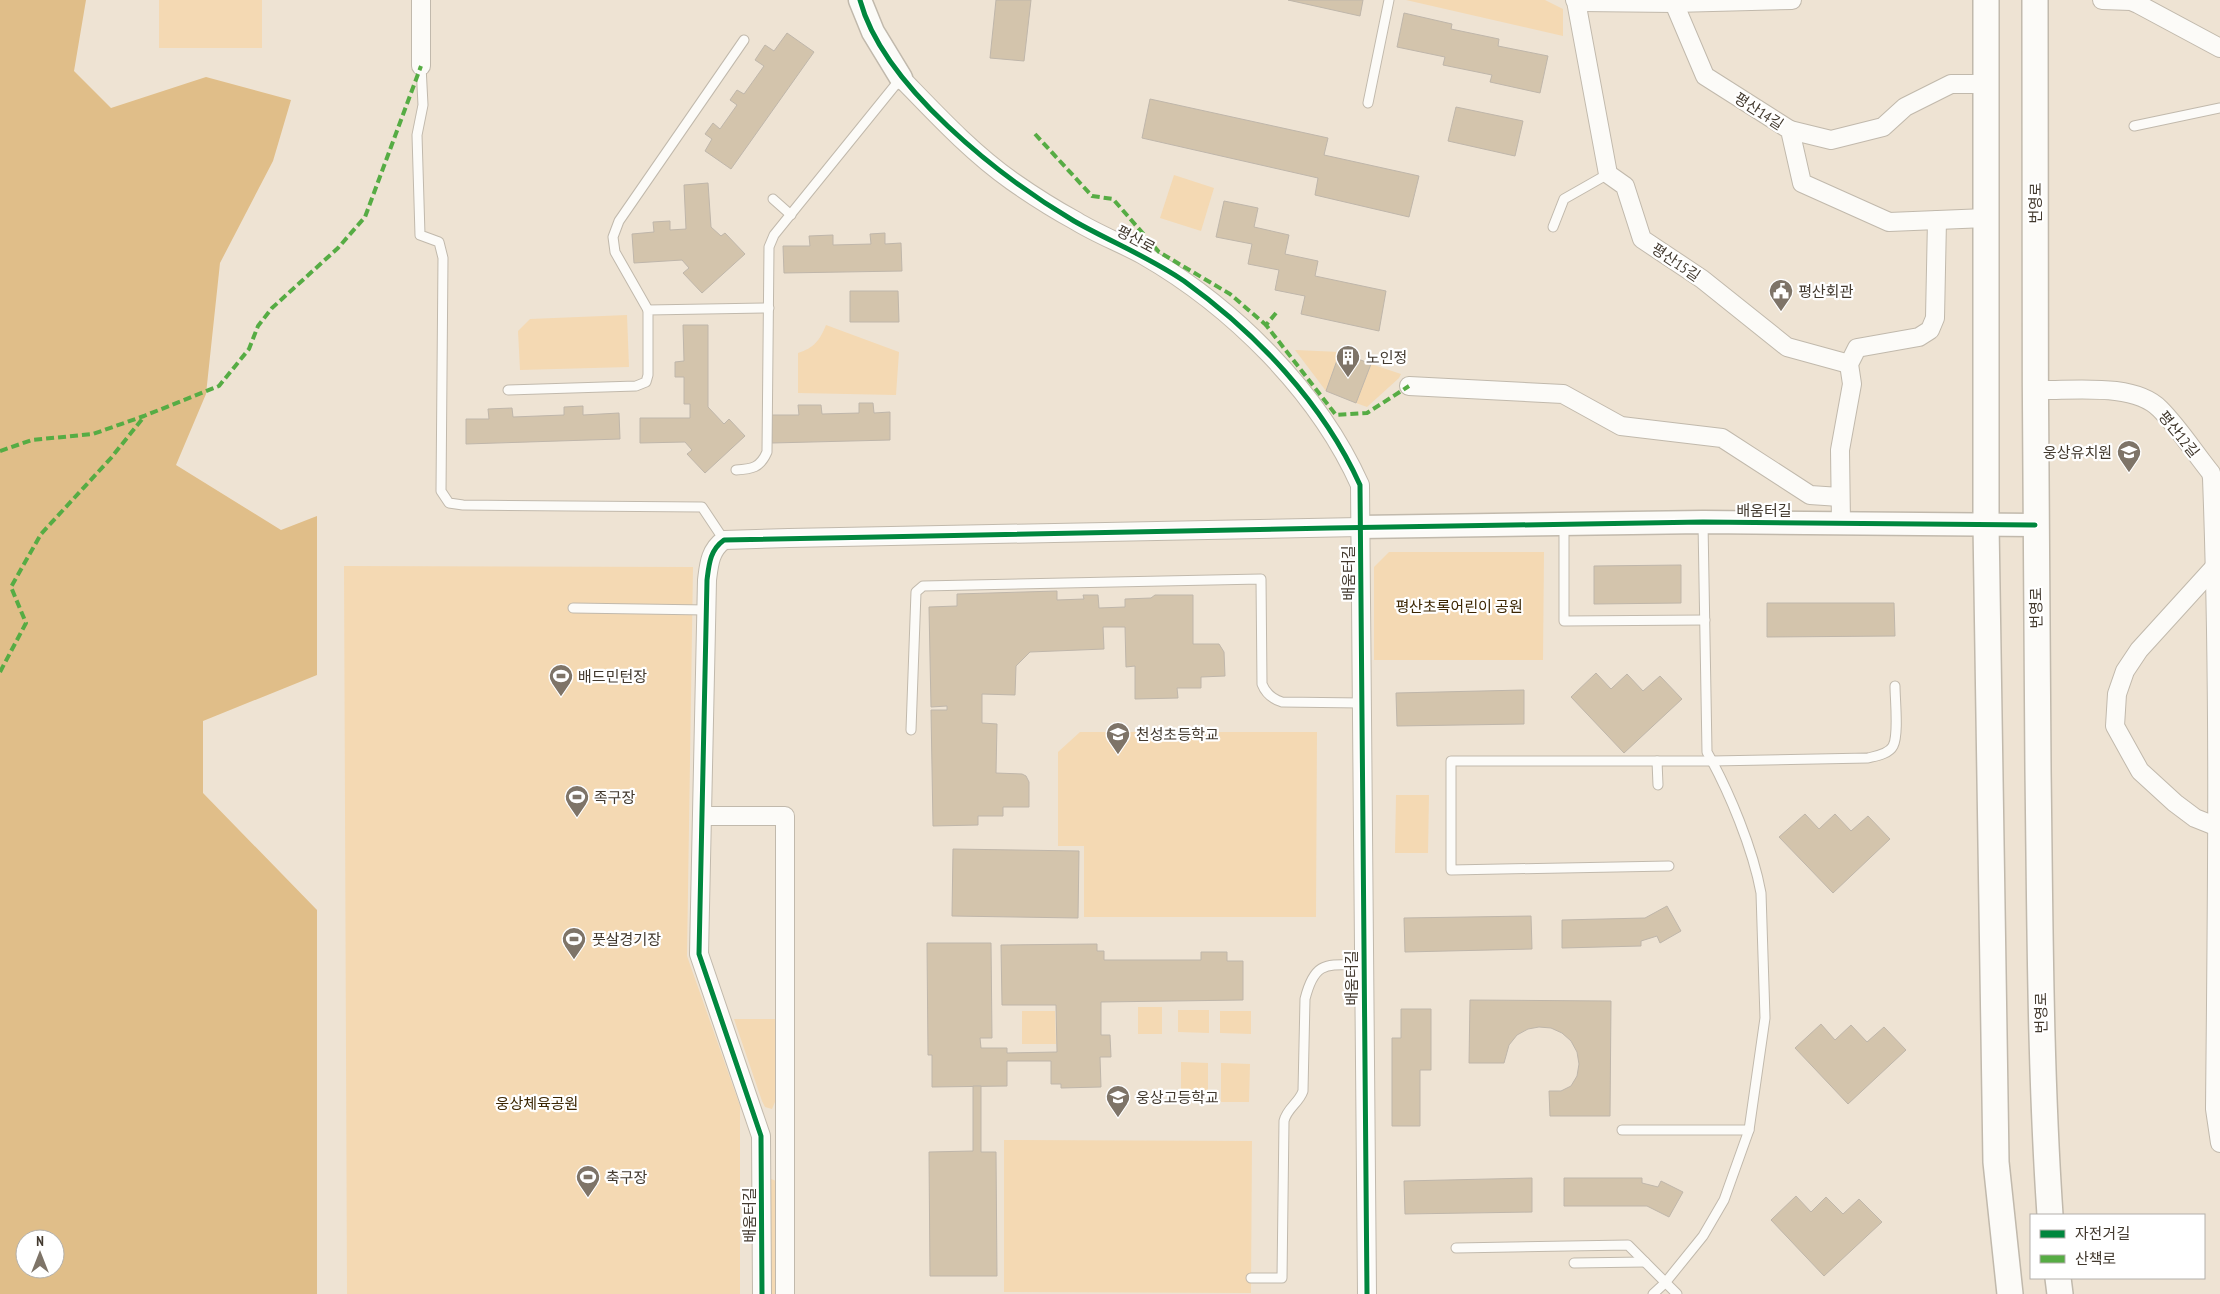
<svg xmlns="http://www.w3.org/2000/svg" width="2220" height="1294" font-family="'PT Sans Narrow','Noto Sans KR',sans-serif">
	<rect width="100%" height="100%" fill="#eee3d3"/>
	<g fill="#f4d9b3">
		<rect x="159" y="0" width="103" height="48"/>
		<polygon points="1406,0 1545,0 1563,9 1563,36"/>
		<polygon points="1174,175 1214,188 1201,231 1160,218"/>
		<polygon points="627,315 629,367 520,370 518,331 530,319"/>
		<path d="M 826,325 L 899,352 L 896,395 L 798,393 L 798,353 C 814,348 820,340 826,325 Z"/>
		<polygon points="1295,350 1340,352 1326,391"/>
		<polygon points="1371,364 1401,374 1399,378 1367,407 1356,403"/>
		<polygon points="1389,552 1544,552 1543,660 1374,660 1374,567"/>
		<polygon points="344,566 693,567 687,956 740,1106 740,1294 347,1294"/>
		<polygon points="1080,732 1317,732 1316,917 1084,917 1084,846 1058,846 1058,752"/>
		<polygon points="1396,795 1429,795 1428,853 1395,853"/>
		<rect x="1138" y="1007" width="24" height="27"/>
		<polygon points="1178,1010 1209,1010 1209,1033 1178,1032"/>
		<polygon points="1022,1011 1055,1011 1056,1044 1022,1044"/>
		<polygon points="1220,1011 1251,1011 1251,1034 1220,1033"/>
		<polygon points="734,1019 775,1019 775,1102 772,1109 765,1107 762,1101"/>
		<polygon points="1181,1062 1208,1063 1208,1091 1181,1091"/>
		<polygon points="1221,1063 1250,1064 1249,1102 1221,1102"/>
		<polygon points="1004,1140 1252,1141 1251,1293 1004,1292"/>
		<polygon points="769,1178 776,1181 778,1294 770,1294"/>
	</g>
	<path fill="#e0be89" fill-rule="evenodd" d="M 0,0 L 86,0 L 74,71 L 111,108 L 206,77 L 291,100 L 273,161 L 220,263 L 206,394 L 176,465 L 281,530 L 317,516 L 317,675 L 203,721 L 203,793 L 317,910 L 317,1294 L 0,1294 ZM 25,1239 L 55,1239 L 55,1269 L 25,1269 Z"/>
	<g fill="#d3c4ac" stroke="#bfb6aa">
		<polygon points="996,0 1031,0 1024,61 990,58"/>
		<polygon points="1288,0 1363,0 1360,16"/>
		<polygon points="1404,13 1452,24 1451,29 1499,39 1498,46 1548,56 1540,93 1490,82 1492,75 1443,65 1445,57 1397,47"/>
		<polygon points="787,33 814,52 731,169 705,151 712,139 705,134 713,123 720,129 737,105 730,100 737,90 744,94 764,66 755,60 765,45 774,51"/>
		<polygon points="1150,99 1328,138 1324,155 1419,176 1409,217 1315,195 1318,178 1142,138"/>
		<polygon points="1456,107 1523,121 1515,156 1448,141"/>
		<polygon points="708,183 711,227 721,236 725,233 745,254 702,293 683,273 689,268 682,260 634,263 632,234 654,232 653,222 670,221 670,230 686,229 684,185"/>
		<polygon points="1224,201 1258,208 1254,227 1289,235 1285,254 1318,261 1315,276 1386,291 1379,331 1301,314 1305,296 1275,290 1279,270 1248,264 1252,244 1216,237"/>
		<polygon points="885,233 885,244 901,243 902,271 784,273 783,246 810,246 809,236 833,235 833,245 871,244 870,234"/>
		<polygon points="850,291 898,291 899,322 850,322"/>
		<polygon points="683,325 708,325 708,407 724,424 729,419 745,436 705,473 687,454 692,450 685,442 640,443 640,418 690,418 690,404 684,404 684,377 675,377 675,362 684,361"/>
		<polygon points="1340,352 1371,364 1356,403 1326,391"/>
		<polygon points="859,403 873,403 874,413 890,412 890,440 772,443 772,415 799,415 798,405 821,405 822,414 859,413"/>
		<polygon points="583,406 583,415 619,413 620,439 466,444 466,419 489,419 488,409 512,408 513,417 564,415 564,407"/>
		<polygon points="1681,565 1681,603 1594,604 1594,566"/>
		<polygon points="1057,591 1057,600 1084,599 1083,595 1098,595 1099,608 1125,607 1125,599 1151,598 1155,595 1193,595 1193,644 1219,644 1224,652 1225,676 1201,677 1201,688 1177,688 1178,698 1135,699 1135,666 1126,667 1125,627 1103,627 1104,649 1030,652 1016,666 1015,695 982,694 982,723 997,724 996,773 1022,774 1026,776 1029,782 1029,807 1003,807 1003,816 978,816 978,825 933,826 931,710 947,710 947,706 931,707 929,607 957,606 957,594"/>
		<polygon points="1767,603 1894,603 1895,636 1767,637"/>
		<polygon points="1596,673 1611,689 1627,674 1643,691 1660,676 1682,699 1624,753 1571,697"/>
		<polygon points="1524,690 1524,724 1397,726 1396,693"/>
		<polygon points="1805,814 1819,829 1835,814 1851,831 1868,816 1890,839 1833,893 1779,837"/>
		<polygon points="953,849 1079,851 1078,918 952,916"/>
		<polygon points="1667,906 1681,931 1660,943 1657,936 1641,941 1641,946 1562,948 1562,920 1645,918"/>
		<polygon points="1531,916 1532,949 1405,952 1404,918"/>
		<polygon points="927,943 991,943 992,1038 980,1038 981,1048 1007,1048 1007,1053 1057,1052 1056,1005 1002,1005 1001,945 1097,944 1097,951 1104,951 1104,960 1201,960 1201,952 1227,952 1227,961 1243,961 1243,1000 1101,1002 1101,1035 1110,1035 1111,1057 1100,1057 1101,1087 1061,1088 1061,1084 1051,1084 1051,1061 1007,1061 1007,1086 932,1087 932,1055 928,1055"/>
		<polygon points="1470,1000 1611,1001 1610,1116 1550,1116 1549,1091 1561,1091 1571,1086 1577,1076 1579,1064 1577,1052 1571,1041 1562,1033 1551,1028 1539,1027 1528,1029 1517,1035 1509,1045 1504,1063 1469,1063"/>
		<polygon points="1401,1009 1431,1009 1431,1070 1420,1070 1420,1126 1392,1126 1392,1038 1401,1038"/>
		<polygon points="1821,1024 1835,1040 1851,1025 1867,1042 1884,1027 1906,1050 1848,1104 1795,1048"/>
		<polygon points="973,1086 981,1086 981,1152 996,1152 997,1276 930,1276 929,1152 973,1151"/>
		<polygon points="1532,1178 1532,1212 1405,1214 1404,1181"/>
		<polygon points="1564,1178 1642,1178 1642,1183 1658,1187 1661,1181 1683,1192 1669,1217 1647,1206 1564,1206"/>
		<polygon points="1796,1196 1811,1212 1826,1197 1843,1214 1859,1199 1882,1222 1824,1276 1771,1220"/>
	</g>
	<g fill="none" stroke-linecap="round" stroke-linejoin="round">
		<g stroke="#c1b9ac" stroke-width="11">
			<g id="service">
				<polyline points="421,66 423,105 417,135 420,235 439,242 443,258 441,491 449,503 463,505 702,507 724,540"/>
				<polyline points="1368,103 1389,0"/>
				<polyline points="2134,126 2220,108"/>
				<polyline points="773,199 791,215"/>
				<polyline points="1553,227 1564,199 1608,174"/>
				<polyline points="648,310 615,252 613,237 619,221 744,40"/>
				<polyline points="508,390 636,386 646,382 648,375 648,310 769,308"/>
				<path d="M 736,470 C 752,469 760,468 767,452 L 769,247 L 774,235 L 901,78"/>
				<polyline points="1564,525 1564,621 1705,620"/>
				<polyline points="573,608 707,610"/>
				<path d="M 911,730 L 916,592 L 923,586 L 1261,579 L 1262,684 C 1266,694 1272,699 1282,702 L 1361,703"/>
				<polyline points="1657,761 1658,785"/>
				<path d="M 1669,866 L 1451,870 L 1451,761 L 1712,761 L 1868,758 C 1876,756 1889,754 1893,746 C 1899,735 1895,700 1895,686"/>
				<polyline points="1622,1130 1749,1130"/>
				<polyline points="1456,1248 1628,1245 1677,1294"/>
				<polyline points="1574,1263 1645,1262"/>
				<path d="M 1251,1278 L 1282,1278 L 1284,1121 C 1287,1108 1299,1103 1303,1091 L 1305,999 C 1315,959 1328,965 1363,965"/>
				<path d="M 1653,1294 L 1665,1283 L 1703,1236 L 1724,1200 L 1749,1130 L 1765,1018 L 1761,893 C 1753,849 1729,791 1707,752 L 1703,523"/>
			</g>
		</g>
		<g stroke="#c1b9ac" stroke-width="20">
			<g id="minor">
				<polyline points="1575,0 1581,2 1674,3 1792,0"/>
				<polyline points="2102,0 2131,1 2138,4 2220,48"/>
				<polyline points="1576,1 1608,174 1625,186 1642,239 1702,279 1787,347 1849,364"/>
				<polyline points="1674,3 1705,76 1790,130 1802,183 1889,222 1986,218"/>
				<polyline points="421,66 421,0"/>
				<path d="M 901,78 C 936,114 971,152 1012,181 C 1032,195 1054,209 1076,221 C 1097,234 1121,243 1143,255 C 1232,306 1318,391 1360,485 L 1367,1294"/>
				<polyline points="1790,130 1831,140 1883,127 1905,107 1951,84 1986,84"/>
				<polyline points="1409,386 1563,394 1621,426 1722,438 1810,495 1840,497"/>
				<path d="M 2037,390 C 2071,391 2134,382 2160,409 C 2179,428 2194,452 2211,473 L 2212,478 C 2220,689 2217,899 2215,1109 L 2220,1143"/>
				<polyline points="1841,523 1840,450 1852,384 1849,364 1857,348 1919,337 1930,330 1935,318 1937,220"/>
				<polyline points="2219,562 2139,650 2125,671 2117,694 2115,726 2140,771 2175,803 2195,818 2220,828"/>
				<polyline points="702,816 785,816 785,1294"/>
				<path d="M 762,1294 L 761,1136 L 699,954 L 707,580 C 709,564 710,550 724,540 L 789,538 L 1360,527"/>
			</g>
		</g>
		<g stroke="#c1b9ac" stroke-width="25">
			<g id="tertiary">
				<polyline points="860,0 873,32 901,78"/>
				<polyline points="1360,527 1703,522 2035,525"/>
			</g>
		</g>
		<g stroke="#c1b9ac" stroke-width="28">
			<g id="secondary">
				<polyline points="1986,0 1986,524 1996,1162 2010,1294"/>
				<path d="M 2035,0 C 2035,257 2035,513 2038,770 C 2040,918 2040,1067 2050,1215"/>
				<polyline points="2058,1278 2060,1294"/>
			</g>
		</g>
		<use href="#service" stroke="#fcfbf8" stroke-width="9"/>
		<use href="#minor" stroke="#fcfbf8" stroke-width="18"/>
		<use href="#tertiary" stroke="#fcfbf8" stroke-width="22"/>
		<use href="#secondary" stroke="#fcfbf8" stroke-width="25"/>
		<g stroke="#56ac44" stroke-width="4" stroke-dasharray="8 4" stroke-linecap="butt">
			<polyline points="1035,134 1092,196 1113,199 1159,252 1230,294 1266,325"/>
			<polyline points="1276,313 1266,325 1336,415 1367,413 1409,386"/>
			<polyline points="0,451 32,440 93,434 144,416 219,386 249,349 258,326 272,308 338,248 365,217 421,66"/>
			<polyline points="0,672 26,623 11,587 41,534 111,458 143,418"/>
		</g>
		<g stroke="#fff" stroke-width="8">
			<g id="cycleway">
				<path d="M 860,0 C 883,86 1000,177 1074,221 C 1111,242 1149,257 1184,281 C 1256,333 1323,403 1360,485 L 1367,1294"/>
				<path d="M 762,1294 L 761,1136 L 699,954 L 707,580 C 709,564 710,550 724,540 L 1330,528 L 1703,522 L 2035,525"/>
			</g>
		</g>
		<use href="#cycleway" stroke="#00873e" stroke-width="5"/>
	</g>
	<defs>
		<g id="civic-pin" transform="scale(1.25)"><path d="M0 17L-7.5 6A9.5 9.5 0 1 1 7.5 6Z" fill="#7e7468" stroke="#fff"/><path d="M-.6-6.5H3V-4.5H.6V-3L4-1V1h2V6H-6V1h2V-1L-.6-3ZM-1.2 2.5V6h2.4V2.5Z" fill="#fff"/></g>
		<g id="building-pin" transform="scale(1.25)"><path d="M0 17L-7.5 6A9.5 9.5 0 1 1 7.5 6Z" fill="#7e7468" stroke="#fff"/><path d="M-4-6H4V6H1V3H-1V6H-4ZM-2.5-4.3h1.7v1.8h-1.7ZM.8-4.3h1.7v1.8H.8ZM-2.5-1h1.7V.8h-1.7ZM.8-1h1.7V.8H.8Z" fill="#fff"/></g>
		<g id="school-pin" transform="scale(1.25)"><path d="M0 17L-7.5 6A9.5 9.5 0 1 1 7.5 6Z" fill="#7e7468" stroke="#fff"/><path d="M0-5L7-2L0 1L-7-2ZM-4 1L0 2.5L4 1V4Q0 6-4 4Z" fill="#fff"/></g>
		<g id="stadium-pin" transform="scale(1.25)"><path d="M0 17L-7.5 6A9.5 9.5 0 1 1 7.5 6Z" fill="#7e7468" stroke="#fff"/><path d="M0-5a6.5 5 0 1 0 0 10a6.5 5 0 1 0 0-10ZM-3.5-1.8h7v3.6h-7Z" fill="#fff"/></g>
	</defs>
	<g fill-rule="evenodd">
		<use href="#civic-pin" x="1781" y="291"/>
		<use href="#building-pin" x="1348" y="357"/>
		<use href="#school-pin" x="2129" y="452"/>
		<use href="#stadium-pin" x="561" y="676"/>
		<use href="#school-pin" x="1118" y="734"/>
		<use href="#stadium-pin" x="577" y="797"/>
		<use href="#stadium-pin" x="574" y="939"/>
		<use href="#school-pin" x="1118" y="1097"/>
		<use href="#stadium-pin" x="588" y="1177"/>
	</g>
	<g text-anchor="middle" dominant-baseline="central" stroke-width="4.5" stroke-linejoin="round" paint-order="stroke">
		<g font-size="15" fill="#42392e" stroke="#fff">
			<text transform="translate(1759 111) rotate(33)">평산14길</text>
			<text transform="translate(2035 203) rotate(-90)">번영로</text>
			<text transform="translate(1136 239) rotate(28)">평산로</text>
			<text transform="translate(1676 262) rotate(34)">평산15길</text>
			<text transform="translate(2179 434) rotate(51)">평산12길</text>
			<text x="1764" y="510">배움터길</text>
			<text transform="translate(1348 573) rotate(-90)">배움터길</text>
			<text transform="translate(2036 608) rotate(-91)">번영로</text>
			<text transform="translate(1351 978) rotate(-90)">배움터길</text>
			<text transform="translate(2041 1013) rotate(-91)">번영로</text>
			<text transform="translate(749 1215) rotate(-90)">배움터길</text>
		</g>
		<g font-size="15" fill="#42392e" stroke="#fff" text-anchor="start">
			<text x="1798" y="291">평산회관</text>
			<text x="1366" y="357">노인정</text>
			<text x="2112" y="452" text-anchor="end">웅상유치원</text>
			<text x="578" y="676">배드민턴장</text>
			<text x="1136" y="734">천성초등학교</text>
			<text x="594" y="797">족구장</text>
			<text x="592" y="939">풋살경기장</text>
			<text x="1136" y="1097">웅상고등학교</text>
			<text x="606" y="1177">축구장</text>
		</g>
		<g font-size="15" fill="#3c2602" stroke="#fff">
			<text x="1459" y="606">평산초록어린이 공원</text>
			<text x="537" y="1103">웅상체육공원</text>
		</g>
	</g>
	<rect x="2030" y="1214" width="175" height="65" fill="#ffffff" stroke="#b3b0ab"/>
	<rect x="2040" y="1230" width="25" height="8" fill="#00873e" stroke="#b3b0ab"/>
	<text x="2075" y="1239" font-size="15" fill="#42392e">자전거길</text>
	<rect x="2040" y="1255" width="25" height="8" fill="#56ac44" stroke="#b3b0ab"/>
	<text x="2075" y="1264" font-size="15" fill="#42392e">산책로</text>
	<g transform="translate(40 1254)"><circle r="24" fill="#ffffff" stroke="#b3b0ab"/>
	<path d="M0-4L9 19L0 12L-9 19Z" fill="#7e7468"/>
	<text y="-8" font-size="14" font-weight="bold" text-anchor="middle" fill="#42392e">N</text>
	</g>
</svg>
